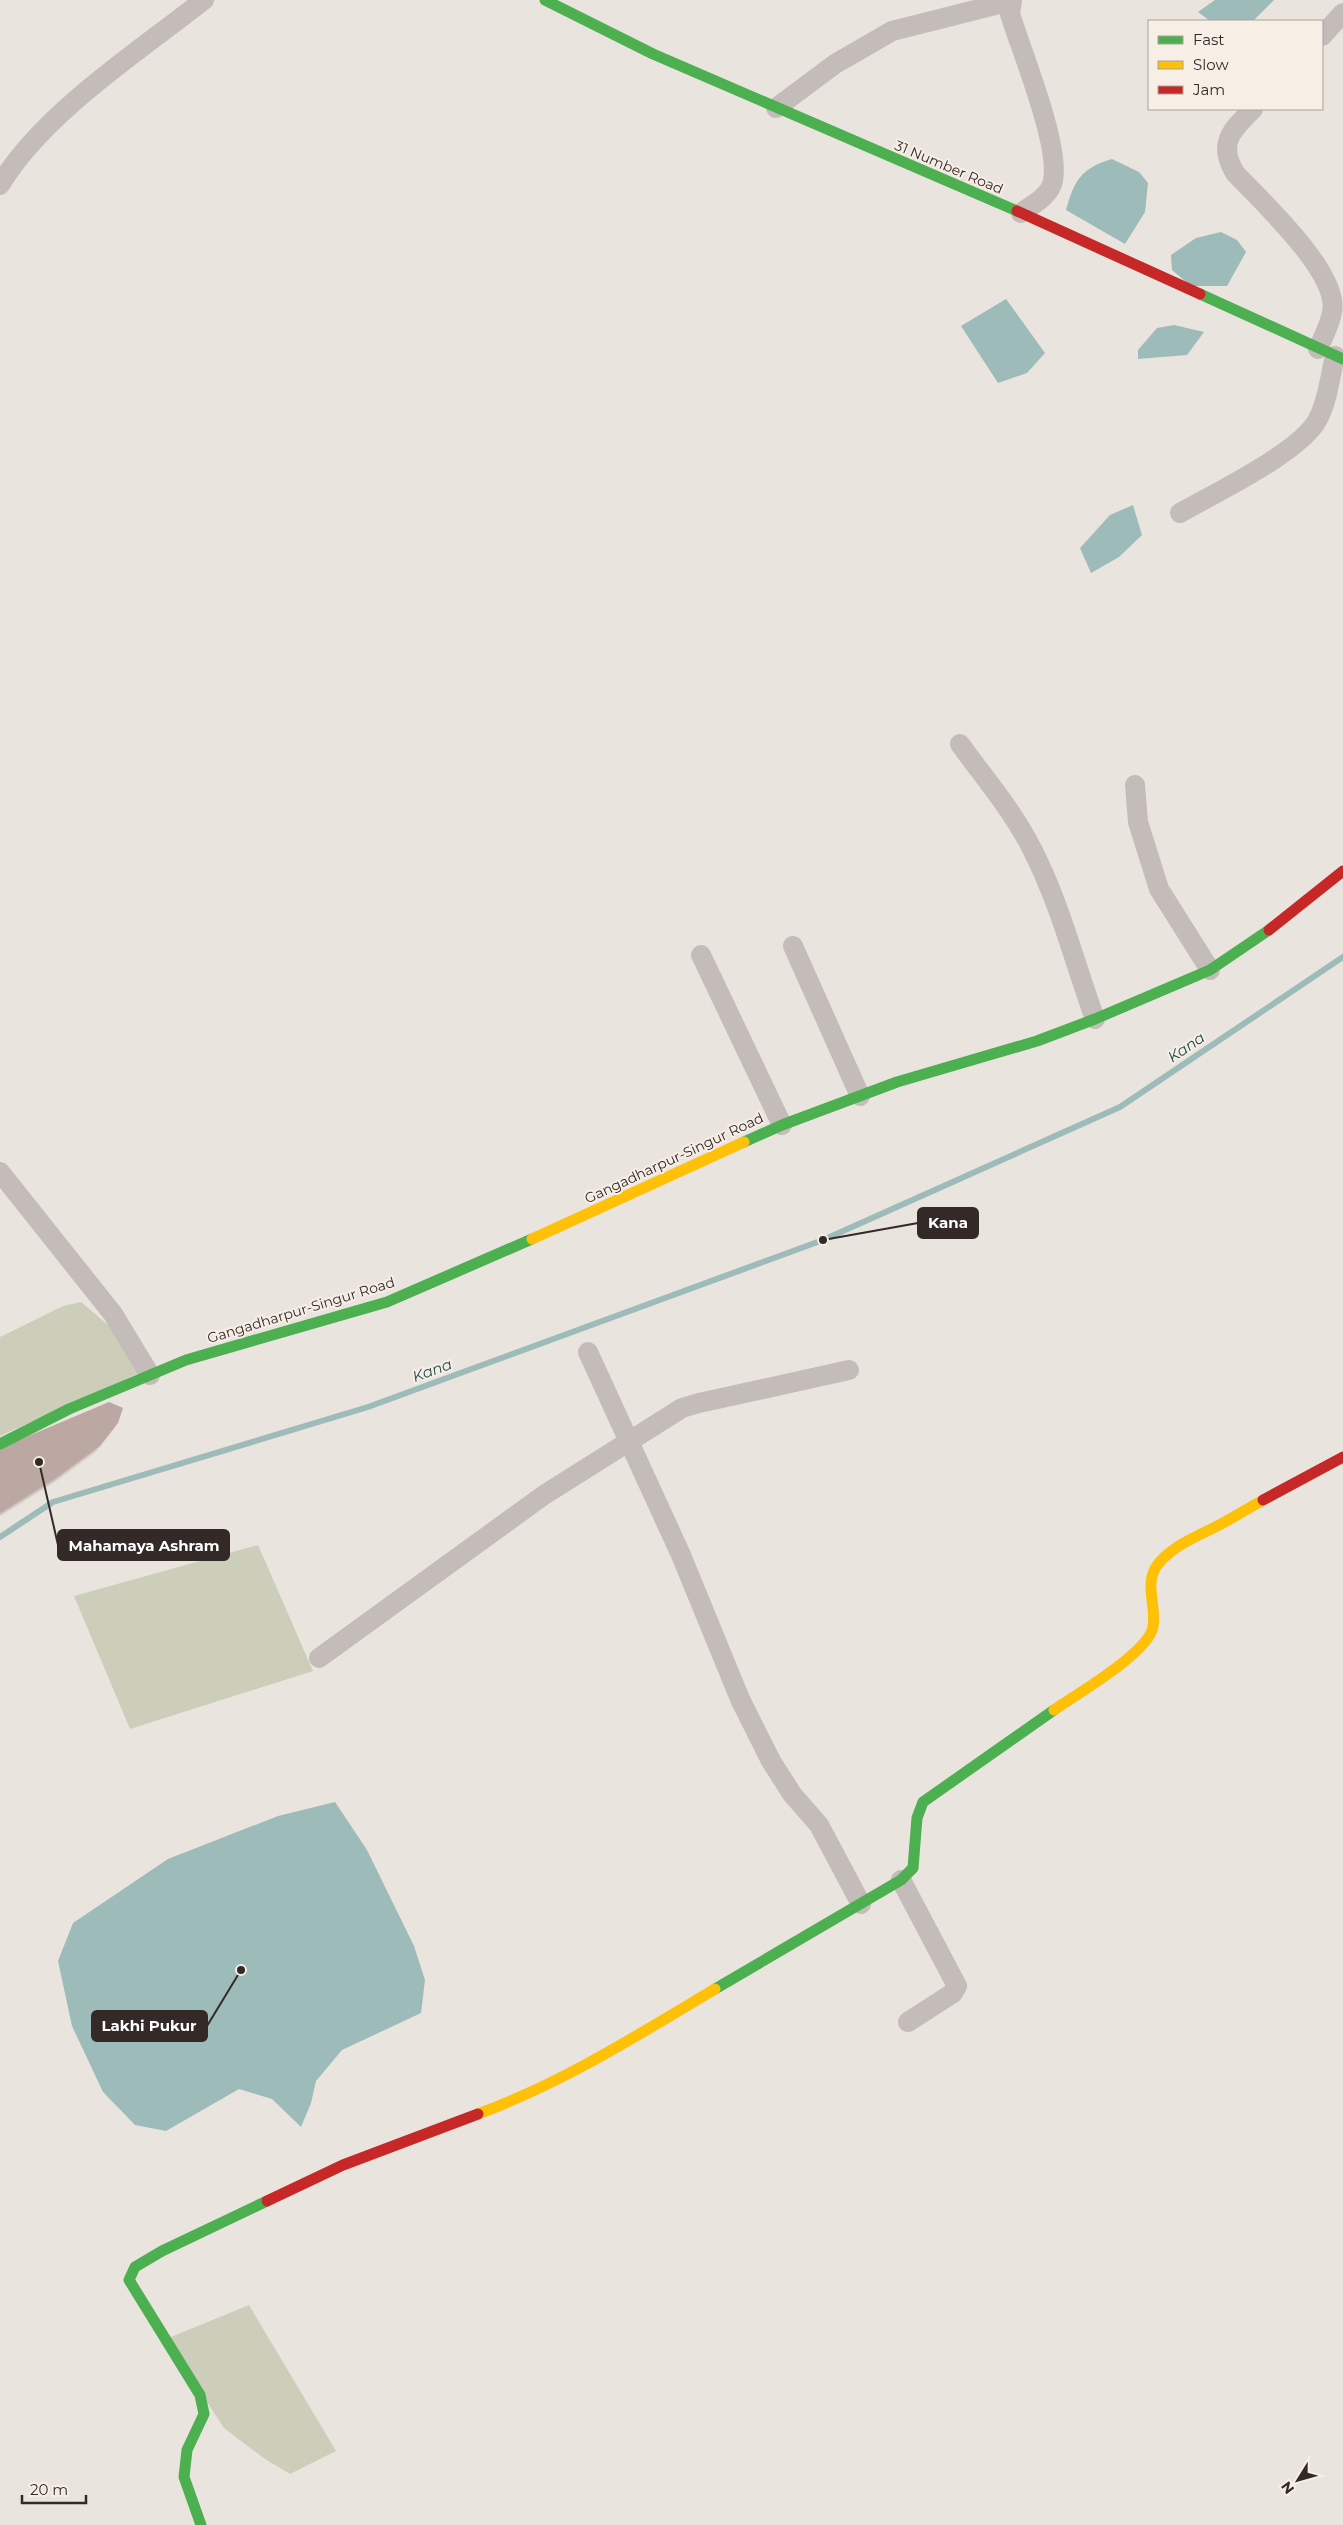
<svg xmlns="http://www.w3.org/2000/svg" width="1343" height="2525" font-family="Montserrat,sans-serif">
	<defs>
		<filter id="shadow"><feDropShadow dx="-4.5" dy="4.5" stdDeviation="1" flood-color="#0004"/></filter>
	</defs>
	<rect width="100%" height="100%" fill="#eae4df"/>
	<g fill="#ccceba">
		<polygon points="81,1302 121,1336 139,1373 0,1436 0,1337 63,1306"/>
		<polygon points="258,1545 313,1671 130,1729 74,1596"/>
		<polygon points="249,2305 336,2451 290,2474 265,2459 224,2428 166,2339"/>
	</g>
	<g fill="#9dbbb8">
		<polygon points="1215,0 1274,0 1253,21 1210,21 1198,12"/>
		<path d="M 1112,159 L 1139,172 L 1148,183 L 1145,212 L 1125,244 L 1066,210 C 1074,181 1081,168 1112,159 Z"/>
		<polygon points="1221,232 1237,240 1246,252 1227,286 1191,286 1172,270 1171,255 1196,238"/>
		<polygon points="1006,299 1045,353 1027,373 998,383 961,326"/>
		<polygon points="1174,325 1204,332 1187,355 1138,359 1138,350 1157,328"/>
		<polygon points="1133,505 1142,535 1119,557 1091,573 1080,548 1110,515"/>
		<polygon points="335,1802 367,1850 414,1946 425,1980 421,2013 342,2050 316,2081 311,2103 301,2127 272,2099 239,2089 166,2131 135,2125 103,2092 72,2026 58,1961 73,1923 168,1859 278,1816"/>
	</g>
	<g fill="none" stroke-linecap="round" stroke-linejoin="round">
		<polyline stroke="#9dbbb8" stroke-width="6" points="0,1537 53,1502 368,1407 823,1240 1120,1107 1343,957"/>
	</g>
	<polygon fill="#bca8a2" filter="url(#shadow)" points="109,1402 123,1408 118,1423 100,1446 59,1476 0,1513 0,1448"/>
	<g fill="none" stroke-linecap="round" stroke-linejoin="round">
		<g stroke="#c3bcb8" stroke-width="20">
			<path d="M 1012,0 L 1010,14 C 1022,53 1060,144 1053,181 C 1050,196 1032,205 1021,213"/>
			<polyline points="1322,36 1343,13"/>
			<polyline points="776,108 835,64 892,31 1011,1"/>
			<path d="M 1253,109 C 1232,130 1217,143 1235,173 C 1261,201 1340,273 1332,312 C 1330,325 1323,337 1318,349"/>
			<path d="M 0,185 C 42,114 139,51 204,0"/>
			<path d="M 1180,513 C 1215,493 1301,452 1318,419 C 1328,400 1330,376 1335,356"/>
			<path d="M 960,744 C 985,779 1014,812 1033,851 C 1060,904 1075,964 1095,1019"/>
			<polyline points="1135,785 1138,822 1159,889 1210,970"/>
			<polyline points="793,946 860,1096"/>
			<polyline points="701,955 782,1125"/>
			<polyline points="0,1172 113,1314 150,1375"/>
			<polyline points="588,1352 681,1555 740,1699 771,1761 792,1794 819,1825 861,1904"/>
			<polyline points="319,1658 544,1495 682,1408 699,1403 849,1370"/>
			<polyline points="901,1880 957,1986 953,1993 908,2022"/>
		</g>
		<g stroke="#4caf50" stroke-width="11">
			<polyline points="545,0 653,54 1017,211"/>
			<polyline points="1200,294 1343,359"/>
			<polyline points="744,1142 782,1125 897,1082 1037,1041 1095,1019 1210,970 1269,930"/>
			<polyline points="0,1444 69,1409 186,1360 387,1302 532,1239"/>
			<polyline points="715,1989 901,1880 913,1868 917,1818 923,1802 1054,1710"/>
			<polyline points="201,2525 184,2477 187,2450 204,2414 200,2395 129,2280 135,2267 162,2251 267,2201"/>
		</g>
		<g stroke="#ffc107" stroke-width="11">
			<polyline points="532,1239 744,1142"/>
			<path d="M 1054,1710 C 1077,1694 1148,1653 1153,1627 C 1157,1605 1143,1584 1158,1564 C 1174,1544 1201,1535 1223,1523 C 1236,1516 1249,1508 1263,1500"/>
			<path d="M 478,2114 C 562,2083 638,2035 715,1989"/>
		</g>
		<g stroke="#c62828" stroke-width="11">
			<polyline points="1017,211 1200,294"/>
			<polyline points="1269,930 1343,871"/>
			<polyline points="1263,1500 1343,1457"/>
			<polyline points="267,2201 343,2165 478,2114"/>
		</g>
	</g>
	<g text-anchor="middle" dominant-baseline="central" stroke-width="4" stroke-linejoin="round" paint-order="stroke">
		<g font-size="14" fill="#332a27" stroke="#f7eee6">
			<text transform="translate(949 167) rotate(23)">31 Number Road</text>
			<text transform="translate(674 1158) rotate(-25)">Gangadharpur-Singur Road</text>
			<text transform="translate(301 1310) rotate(-17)">Gangadharpur-Singur Road</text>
		</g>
		<g font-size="15" font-style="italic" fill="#21504f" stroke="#f7eee6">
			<text transform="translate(1186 1047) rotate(-34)">Kana</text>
			<text transform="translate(432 1370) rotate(-20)">Kana</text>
		</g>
	</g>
	<path fill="none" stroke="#332a27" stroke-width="2" d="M823 1240L918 1223M39 1462L58 1545M241 1970L207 2026"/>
	<g fill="#332a27" stroke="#f7eee6" stroke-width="2">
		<circle cx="823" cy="1240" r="5"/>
		<circle cx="39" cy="1462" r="5"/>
		<circle cx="241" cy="1970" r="5"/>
	</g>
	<g fill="#332a27" stroke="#332a27" stroke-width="2">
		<rect x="918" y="1208" width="60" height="30" rx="5"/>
		<rect x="58" y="1530" width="171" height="30" rx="5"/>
		<rect x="92" y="2011" width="115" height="30" rx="5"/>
	</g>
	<g font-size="15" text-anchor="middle" font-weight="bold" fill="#fff">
		<text x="948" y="1228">Kana</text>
		<text x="144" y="1551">Mahamaya Ashram</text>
		<text x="149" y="2031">Lakhi Pukur</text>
	</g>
	<rect x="1148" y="20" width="175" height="90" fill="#f7eee6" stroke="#a9a09a"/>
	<rect x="1158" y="36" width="25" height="8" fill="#4caf50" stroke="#a9a09a"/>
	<text x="1193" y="45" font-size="15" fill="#332a27">Fast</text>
	<rect x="1158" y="61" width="25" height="8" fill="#ffc107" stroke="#a9a09a"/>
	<text x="1193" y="70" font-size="15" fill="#332a27">Slow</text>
	<rect x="1158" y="86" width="25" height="8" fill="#c62828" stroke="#a9a09a"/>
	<text x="1193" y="95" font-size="15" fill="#332a27">Jam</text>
	<g transform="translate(1298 2480) rotate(233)" stroke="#f7eee6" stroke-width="4" paint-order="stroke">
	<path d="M0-4L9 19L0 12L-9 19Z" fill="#332a27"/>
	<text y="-8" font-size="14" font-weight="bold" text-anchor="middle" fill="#332a27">N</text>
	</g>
	<path d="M22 2495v8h64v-8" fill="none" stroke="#332a27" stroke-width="2.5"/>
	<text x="30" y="2495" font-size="15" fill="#332a27" stroke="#f7eee6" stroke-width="4" paint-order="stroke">20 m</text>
</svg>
